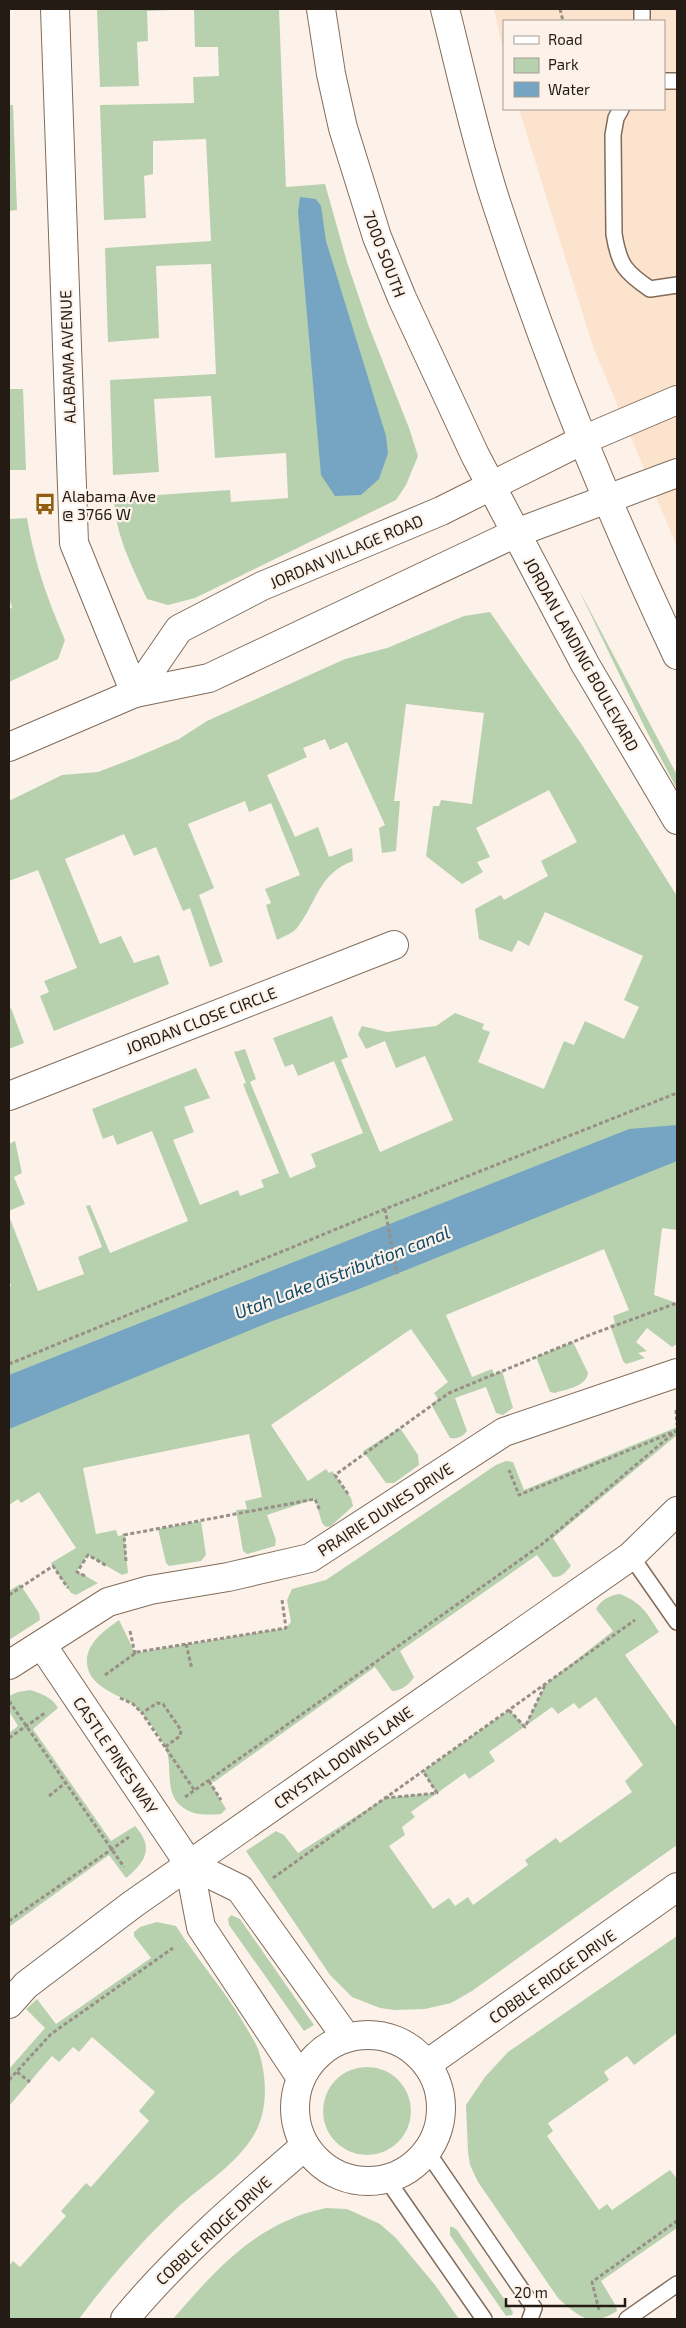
<svg xmlns="http://www.w3.org/2000/svg" width="686" height="2328" font-family="'Exo 2',sans-serif">
	<rect width="100%" height="100%" fill="#fcf2e9"/>
	<polygon fill="#fbe3cd" points="494,9 677,9 677,547 593,347 519,109 665,109 665,21 505,21 505,59"/>
	<g fill="#b7d1af" fill-rule="evenodd">
		<path d="M 97,9 L 279,9 L 286,187 L 325,184 L 347,262 L 368,324 L 409,428 L 418,456 L 406,485 L 396,500 L 195,598 L 168,605 L 147,599 C 132,566 115,535 114,498 L 230,490 L 231,502 L 288,498 L 286,453 L 215,458 L 211,396 L 154,399 L 159,472 L 113,475 L 110,380 L 216,374 L 211,264 L 156,266 L 159,338 L 108,342 L 105,248 L 211,241 L 206,139 L 153,141 L 153,174 L 144,176 L 146,218 L 104,220 L 100,105 L 194,103 L 193,77 L 219,76 L 218,47 L 195,47 L 194,9 L 147,11 L 148,41 L 137,42 L 139,86 L 100,87 Z"/>
		<polygon points="9,105 13,105 17,210 9,211"/>
		<polygon points="9,389 23,389 26,470 9,470"/>
		<path d="M 27,518 C 35,565 47,597 65,640 L 58,659 L 9,682 L 9,610 L 12,607 L 9,598 L 9,519 Z"/>
		<polygon points="578,588 677,775 677,789 645,728"/>
		<path d="M 490,612 L 582,745 L 677,896 L 677,1230 L 662,1228 L 654,1295 L 677,1303 L 677,1344 L 672,1347 L 647,1328 L 636,1342 L 647,1351 L 638,1353 L 645,1358 L 626,1364 L 623,1361 L 610,1325 L 615,1323 L 613,1316 L 629,1310 L 604,1249 L 446,1315 L 472,1377 L 492,1369 L 494,1374 L 502,1371 L 513,1408 L 503,1415 L 496,1413 L 486,1387 L 455,1398 L 467,1431 C 462,1437 458,1439 450,1438 L 431,1404 L 438,1399 L 434,1393 L 448,1382 L 411,1329 L 271,1425 L 308,1481 L 326,1469 L 329,1473 L 332,1471 L 351,1498 L 353,1506 L 331,1526 L 326,1527 L 322,1523 L 315,1499 L 267,1515 L 276,1540 L 275,1546 L 247,1554 L 243,1551 L 236,1510 L 247,1509 L 245,1501 L 262,1497 L 249,1434 L 83,1468 L 96,1534 L 116,1530 L 118,1536 L 124,1535 L 128,1573 L 122,1575 L 88,1555 L 77,1571 L 98,1583 L 76,1595 L 71,1593 L 51,1563 L 76,1548 L 39,1492 L 21,1503 L 18,1499 L 9,1505 L 9,1287 L 11,1286 L 9,1280 L 9,1216 L 38,1291 L 84,1274 L 78,1257 L 102,1247 L 86,1206 L 90,1205 L 110,1253 L 188,1221 L 152,1131 L 117,1145 L 113,1135 L 103,1139 L 92,1109 L 196,1068 L 210,1098 L 184,1107 L 194,1132 L 173,1140 L 200,1205 L 238,1190 L 240,1196 L 264,1187 L 261,1180 L 279,1173 L 243,1084 L 246,1083 L 234,1052 L 245,1049 L 256,1079 L 250,1082 L 290,1178 L 316,1167 L 311,1154 L 363,1133 L 334,1061 L 298,1076 L 293,1064 L 285,1067 L 273,1038 L 332,1016 L 348,1057 L 341,1060 L 380,1152 L 453,1120 L 425,1056 L 396,1068 L 385,1041 L 366,1049 L 358,1034 L 362,1026 L 387,1032 L 436,1026 L 455,1013 L 484,1024 L 482,1029 L 490,1032 L 478,1062 L 544,1089 L 564,1041 L 574,1045 L 585,1021 L 624,1039 L 639,1007 L 624,1000 L 643,956 L 545,912 L 529,946 L 518,940 L 512,952 L 479,939 L 475,909 L 501,895 L 504,900 L 548,876 L 541,861 L 577,842 L 549,790 L 476,828 L 490,857 L 477,862 L 483,872 L 462,884 L 426,856 L 433,806 L 439,806 L 441,800 L 472,804 L 484,713 L 406,704 L 394,801 L 400,801 L 396,851 L 382,853 L 379,828 L 385,825 L 347,742 L 330,750 L 325,739 L 303,748 L 307,757 L 267,775 L 295,837 L 318,827 L 329,857 L 352,848 L 353,861 C 319,873 317,902 297,928 C 293,933 284,936 277,940 L 266,905 L 271,903 L 265,889 L 300,875 L 271,803 L 249,812 L 245,801 L 188,824 L 214,888 L 199,895 L 223,962 L 210,967 L 190,908 L 183,911 L 156,847 L 134,856 L 124,834 L 65,859 L 100,944 L 121,936 L 134,963 L 159,955 L 169,984 L 54,1031 L 40,996 L 49,992 L 44,981 L 77,968 L 38,870 L 9,881 L 9,801 L 62,775 L 98,772 L 132,759 L 179,739 L 207,721 L 345,659 L 387,648 L 464,616 Z"/>
		<polygon points="11,1008 24,1043 9,1049 9,1009"/>
		<polygon points="15,1141 22,1173 14,1177 25,1204 9,1211 9,1144"/>
		<path d="M 573,1342 L 588,1373 C 586,1387 566,1389 555,1393 L 550,1392 L 536,1357 Z"/>
		<path d="M 677,1427 L 677,1435 L 553,1538 L 571,1566 C 566,1572 561,1578 553,1577 L 537,1555 L 400,1651 L 414,1677 C 410,1684 401,1691 392,1691 L 375,1667 L 214,1782 L 210,1781 L 226,1809 L 221,1814 C 206,1815 193,1816 181,1806 C 164,1792 173,1768 166,1749 C 162,1738 141,1709 131,1703 C 118,1695 96,1688 89,1672 C 80,1648 102,1632 119,1620 L 135,1653 L 286,1628 L 291,1622 L 287,1600 L 292,1589 L 326,1580 L 496,1465 L 506,1461 L 513,1462 L 524,1490 Z"/>
		<polygon points="400,1428 418,1455 419,1465 394,1483 386,1483 363,1451"/>
		<polygon points="201,1521 206,1555 201,1561 169,1566 166,1563 158,1529"/>
		<polygon points="20,1584 39,1613 40,1620 9,1640 9,1591"/>
		<path d="M 620,1594 C 642,1603 647,1613 659,1632 L 625,1655 L 677,1728 L 677,1845 L 472,1991 L 451,2003 L 425,2009 L 395,2010 L 380,2008 L 352,1997 L 330,1975 L 246,1851 L 276,1831 L 284,1835 L 298,1853 L 385,1798 L 436,1793 L 423,1771 L 509,1710 L 525,1726 L 546,1684 L 613,1631 L 596,1609 C 601,1600 610,1595 620,1594 ZM 596,1697 L 643,1765 L 625,1781 L 632,1792 L 560,1843 L 556,1838 L 525,1860 L 528,1865 L 473,1905 L 468,1897 L 455,1906 L 449,1898 L 433,1909 L 389,1846 L 405,1835 L 402,1827 L 415,1817 L 411,1812 L 465,1773 L 469,1779 L 495,1761 L 489,1752 L 552,1707 L 558,1714 L 574,1703 L 579,1709 Z"/>
		<path d="M 30,1690 C 41,1693 53,1698 58,1708 L 33,1729 L 111,1841 L 135,1826 C 155,1848 145,1862 126,1878 L 109,1855 L 9,1927 L 9,1733 L 18,1726 L 9,1711 L 9,1696 L 18,1692 Z"/>
		<polygon points="231,1915 240,1919 314,2025 304,2031 229,1925 228,1919"/>
		<path d="M 157,1922 L 176,1926 C 197,1959 223,1988 243,2022 C 248,2031 256,2042 259,2052 C 267,2078 268,2109 255,2133 C 237,2165 202,2185 176,2209 C 140,2243 108,2280 79,2319 L 9,2319 L 9,2266 L 13,2261 L 20,2267 L 66,2216 L 61,2211 L 86,2183 L 91,2187 L 149,2121 L 139,2111 L 155,2092 L 92,2037 L 79,2052 L 73,2047 L 59,2062 L 52,2056 L 9,2106 L 9,2069 L 45,2028 L 26,2009 L 37,1999 L 56,2024 L 151,1958 L 134,1936 L 134,1932 L 140,1927 Z"/>
		<path d="M 677,1936 L 677,2033 L 634,2065 L 627,2056 L 604,2072 L 609,2080 L 548,2123 L 553,2131 L 547,2136 L 599,2210 L 607,2204 L 612,2210 L 670,2170 L 677,2179 L 677,2228 L 601,2281 L 616,2306 L 617,2311 C 590,2328 579,2317 558,2298 L 478,2182 L 470,2165 L 468,2152 L 466,2105 L 485,2077 L 508,2052 Z"/>
		<circle cx="367" cy="2111" r="44"/>
		<path d="M 326,2208 L 347,2209 L 380,2224 L 396,2238 L 435,2285 L 459,2319 L 173,2319 C 217,2268 258,2222 326,2208 Z"/>
		<polygon points="450,2227 453,2227 457,2230 513,2312 512,2315 506,2316 450,2235"/>
	</g>
	<g fill="#75a5c2">
		<polygon points="300,197 316,199 321,206 326,241 386,436 388,453 379,479 361,495 335,496 321,475 298,212"/>
		<polygon points="677,1125 677,1161 359,1289 270,1322 9,1429 9,1375 629,1129"/>
	</g>
	<g fill="none" stroke-linecap="round" stroke-linejoin="round">
		<g stroke="#816c5a" stroke-width="18">
			<g id="lane">
				<polyline points="642,9 642,21"/>
				<polyline points="665,81 677,81"/>
				<path d="M 621,109 L 616,118 L 613,135 L 614,234 C 619,265 625,272 650,289 L 677,285"/>
				<polyline points="631,1556 677,1622"/>
				<polyline points="426,2150 534,2308 530,2319"/>
				<polyline points="386,2178 484,2319"/>
				<polyline points="627,2319 677,2284"/>
			</g>
		</g>
		<g stroke="#816c5a" stroke-width="30">
			<g id="street">
				<polyline points="55,9 74,543 135,693"/>
				<polyline points="135,693 179,629 262,586 441,511 491,486"/>
				<polyline points="9,747 135,693 209,678 516,533"/>
				<polyline points="9,1096 394,945"/>
				<polyline points="42,1645 189,1864 201,1927 301,2078"/>
				<polyline points="9,1665 108,1602 150,1590 228,1577 310,1558 504,1432 677,1373"/>
				<polyline points="189,1864 240,1889 346,2037"/>
				<polyline points="9,2004 26,1985 133,1904 631,1556 677,1511"/>
				<circle cx="368" cy="2108" r="73"/>
				<polyline points="427,2064 677,1887"/>
				<path d="M 125,2319 C 178,2255 242,2200 305,2146"/>
			</g>
		</g>
		<g stroke="#816c5a" stroke-width="30">
			<g id="secondary">
				<polyline points="321,9 331,74 343,128 377,237 402,298 475,455 585,664 677,820"/>
				<path d="M 445,9 C 461,72 475,137 495,199 C 546,355 607,507 677,655"/>
				<polyline points="491,486 583,440 677,400"/>
				<polyline points="516,533 677,473"/>
			</g>
		</g>
		<g stroke="#988f86" stroke-width="3" stroke-dasharray="4 2.5" stroke-linecap="butt">
			<polyline points="560,9 563,21"/>
			<polyline points="385,1209 397,1274"/>
			<polyline points="9,1364 385,1209 677,1093"/>
			<polyline points="676,1410 677,1425"/>
			<polyline points="348,1494 335,1475 449,1393 592,1334 677,1303"/>
			<polyline points="126,1561 124,1535 315,1499 320,1511"/>
			<polyline points="85,1576 77,1572 88,1555 107,1566"/>
			<polyline points="9,1595 53,1566 68,1588"/>
			<polyline points="130,1631 135,1654"/>
			<polyline points="186,1644 192,1669"/>
			<polyline points="105,1675 137,1652 286,1628 282,1600"/>
			<polyline points="120,1698 133,1704 142,1713"/>
			<polyline points="9,1701 124,1867"/>
			<polyline points="509,1710 525,1727 545,1685"/>
			<polyline points="9,1738 45,1713"/>
			<polyline points="165,1747 142,1713 157,1703 163,1704 181,1730 180,1736 165,1747 195,1791"/>
			<polyline points="209,1781 221,1800"/>
			<polyline points="49,1796 65,1783"/>
			<polyline points="185,1797 541,1545 676,1431 519,1495 509,1470"/>
			<polyline points="385,1798 437,1793 423,1771"/>
			<polyline points="273,1878 635,1620"/>
			<polyline points="9,1921 129,1837"/>
			<polyline points="17,2072 30,2082"/>
			<polyline points="9,2080 51,2034 173,1948"/>
			<polyline points="599,2310 592,2282 677,2221"/>
		</g>
		<use href="#lane" stroke="#fff" stroke-width="15"/>
		<use href="#street" stroke="#fff" stroke-width="28"/>
		<use href="#secondary" stroke="#fff" stroke-width="28"/>
	</g>
	<defs>
		<g id="bus-bare" transform="scale(1.725)"><path d="M-5-6H5V4H4V6H2V4H-2V6H-4V4H-5ZM-3.5-4V0h7V-4ZM-3.5 1.2v1.5H-2V1.2ZM2 1.2v1.5H3.5V1.2Z" fill="#915d10" stroke="#fcf2e9" stroke-width="2.5" paint-order="stroke"/></g>
	</defs>
	<g fill-rule="evenodd">
		<use href="#bus-bare" x="45" y="504"/>
	</g>
	<g text-anchor="middle" dominant-baseline="central" stroke-width="4.5" stroke-linejoin="round" paint-order="stroke">
		<g font-size="16" fill="#241c14" stroke="#fcf2e9">
			<text transform="translate(385 254) rotate(69)">7000 SOUTH</text>
			<text transform="translate(67 357) rotate(-92)">ALABAMA AVENUE</text>
			<text transform="translate(346 551) rotate(-23)">JORDAN VILLAGE ROAD</text>
			<text transform="translate(582 654) rotate(61)">JORDAN LANDING BOULEVARD</text>
			<text transform="translate(201 1020) rotate(-21)">JORDAN CLOSE CIRCLE</text>
			<text transform="translate(385 1509) rotate(-33)">PRAIRIE DUNES DRIVE</text>
			<text transform="translate(116 1755) rotate(56)">CASTLE PINES WAY</text>
			<text transform="translate(343 1757) rotate(-35)">CRYSTAL DOWNS LANE</text>
			<text transform="translate(552 1976) rotate(-35)">COBBLE RIDGE DRIVE</text>
			<text transform="translate(213 2230) rotate(-43)">COBBLE RIDGE DRIVE</text>
		</g>
		<g font-size="16" fill="#241c14" stroke="#fcf2e9" text-anchor="start">
			<text x="62" y="495">Alabama Ave<tspan x="62" dy="18">@ 3766 W</tspan></text>
		</g>
		<g font-size="18" font-style="italic" fill="#0d4b69" stroke="#fcf2e9">
			<text transform="translate(342 1272) rotate(-21)">Utah Lake distribution canal</text>
		</g>
	</g>
	<rect width="686" height="2328" fill="none" stroke="#241c14" stroke-width="20"/>
	<rect x="503" y="20" width="162" height="90" fill="#fcf2e9" stroke="#a69c94"/>
	<rect x="514" y="36" width="25" height="8" fill="#ffffff" stroke="#a69c94"/>
	<text x="548" y="45" font-size="15" fill="#241c14">Road</text>
	<rect x="514" y="58" width="25" height="15" fill="#b7d1af" stroke="#a69c94"/>
	<text x="548" y="70" font-size="15" fill="#241c14">Park</text>
	<rect x="514" y="82" width="25" height="15" fill="#75a5c2" stroke="#a69c94"/>
	<text x="548" y="95" font-size="15" fill="#241c14">Water</text>
	<path d="M506 2298v8h119v-8" fill="none" stroke="#241c14" stroke-width="2.5"/>
	<text x="514" y="2298" font-size="15" fill="#241c14" stroke="#fcf2e9" stroke-width="4" paint-order="stroke">20 m</text>
</svg>
